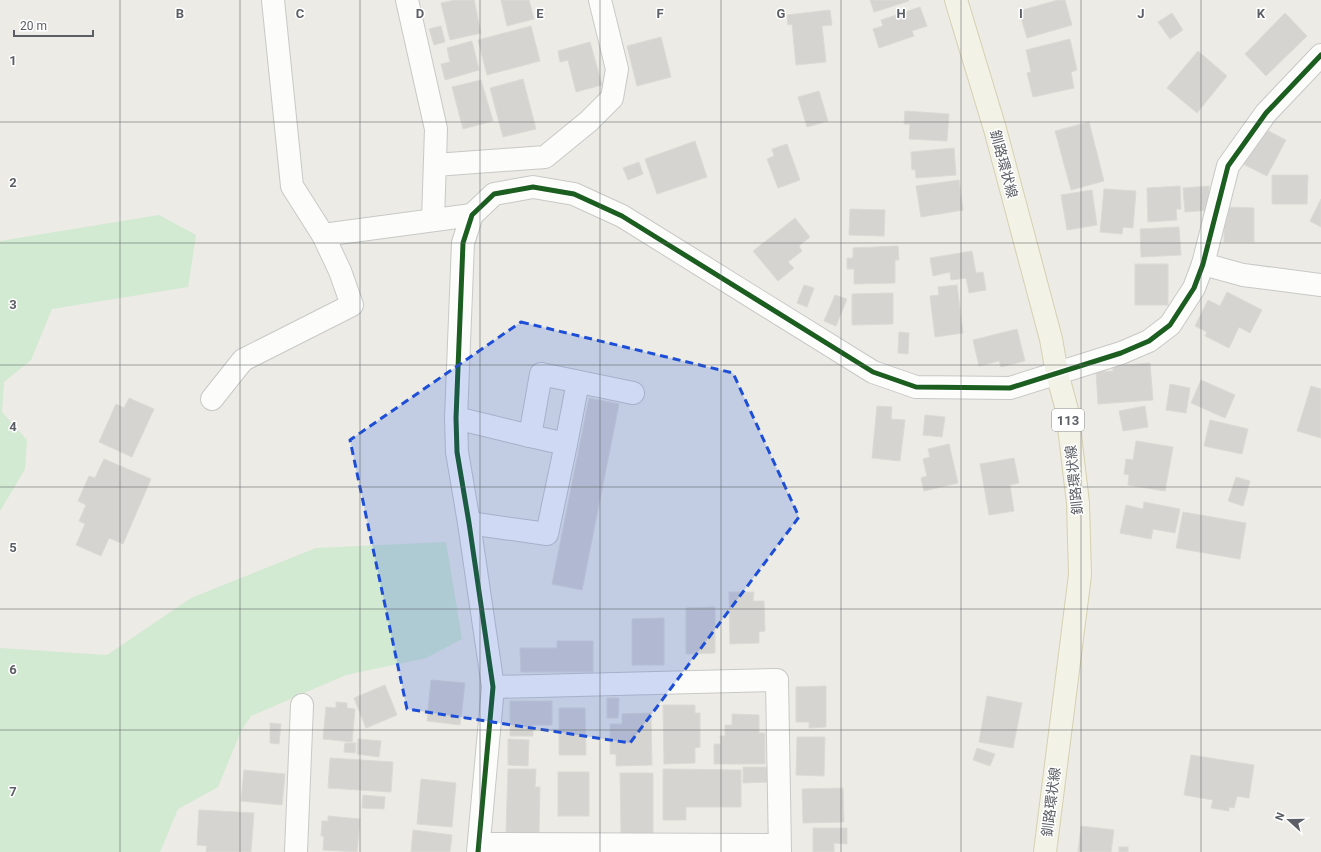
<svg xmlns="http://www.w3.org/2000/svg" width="1321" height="852" font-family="Roboto,'Noto Sans JP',sans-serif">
	<rect width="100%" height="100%" fill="#ecebe5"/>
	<g fill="#d2e9d2">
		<polygon points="159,215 196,235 188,287 52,309 31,360 4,382 2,412 27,440 25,469 0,511 0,241"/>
		<polygon points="446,542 462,639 426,658 346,675 251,716 241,731 218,787 178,809 160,852 0,852 0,648 107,655 191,598 316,548"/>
	</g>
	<g fill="#d5d4d0" stroke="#dcdad4">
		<polygon points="455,0 474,0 481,33 450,40 441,3"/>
		<polygon points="501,0 529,0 534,19 507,26"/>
		<polygon points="870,0 908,0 909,1 874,12"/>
		<polygon points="1058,0 1065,0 1072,25 1027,38 1019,11"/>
		<polygon points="920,7 927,26 912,31 914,36 879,48 873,29 883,26 881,20"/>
		<polygon points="830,10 832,25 822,26 826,62 796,65 792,24 788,25 787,15"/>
		<polygon points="1172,13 1183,30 1170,39 1158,22"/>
		<polygon points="1285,13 1307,36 1266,76 1245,54"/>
		<polygon points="441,26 445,42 434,45 429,29"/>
		<polygon points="531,26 540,61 487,75 478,40"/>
		<polygon points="661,37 671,77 637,86 627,46"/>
		<polygon points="1070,39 1077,70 1071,72 1074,88 1033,97 1027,73 1031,72 1026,50"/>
		<polygon points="472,41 479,70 445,80 441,64 450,62 447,48"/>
		<polygon points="590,42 602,85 576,92 568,60 560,62 558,51"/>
		<polygon points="1198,51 1227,76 1197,113 1167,88"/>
		<polygon points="523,79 536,129 503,137 490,88"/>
		<polygon points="481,80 493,121 463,129 452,87"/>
		<polygon points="819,91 828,121 807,127 798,97"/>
		<polygon points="905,111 949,114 947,141 909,139 910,124 904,124"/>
		<polygon points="1089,122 1104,181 1071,190 1055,131"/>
		<polygon points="1261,127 1286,140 1267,176 1241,163"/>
		<polygon points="695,141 707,177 657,194 645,159"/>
		<polygon points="787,144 800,180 778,188 767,159 774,156 772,149"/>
		<polygon points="954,148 956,175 916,178 915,169 912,170 911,152"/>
		<polygon points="639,162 643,174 628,180 623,168"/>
		<polygon points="1272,175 1308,175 1307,204 1272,204"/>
		<polygon points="959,180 963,210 921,217 916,186"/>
		<polygon points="1180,186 1181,209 1176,209 1177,220 1148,222 1147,188"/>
		<polygon points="1209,186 1210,210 1185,212 1183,188"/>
		<polygon points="1104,189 1136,191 1133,228 1123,227 1122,234 1100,232"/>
		<polygon points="1092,190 1097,225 1067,230 1061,195"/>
		<polygon points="1321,199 1321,227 1310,221"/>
		<polygon points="1224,207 1254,208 1254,242 1224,242"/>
		<polygon points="850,209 885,210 884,236 849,235"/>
		<polygon points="795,218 810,237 799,246 802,251 788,262 794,268 778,281 753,251"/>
		<polygon points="1179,227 1181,255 1141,257 1140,229"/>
		<polygon points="898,246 899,260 895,260 895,283 854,284 854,269 847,269 847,258 853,258 853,248"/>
		<polygon points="972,251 976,273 983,272 986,290 969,293 966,278 951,280 950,272 933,276 930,258"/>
		<rect x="1135" y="264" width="33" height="41"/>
		<polygon points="804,285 814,288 807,307 797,303"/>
		<polygon points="957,285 963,333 935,337 930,296 939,295 938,287"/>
		<polygon points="1227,292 1262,310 1250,333 1239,327 1229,348 1205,336 1207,332 1195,326 1208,300 1220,306"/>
		<polygon points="893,293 893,324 852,325 852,294"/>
		<polygon points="835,295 847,299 836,326 824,321"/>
		<polygon points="1017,329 1025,361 1001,367 999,361 979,366 973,340"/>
		<polygon points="899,332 909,333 908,354 898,353"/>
		<polygon points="1150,363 1153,400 1098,404 1096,372 1113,371 1113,366"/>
		<polygon points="1201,380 1235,395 1225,418 1191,403"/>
		<polygon points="1170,384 1190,388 1186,413 1166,410"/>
		<polygon points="1311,386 1321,389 1321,438 1297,431"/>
		<polygon points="129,398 154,409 132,457 99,442 116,404 124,408"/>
		<polygon points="589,398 619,404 582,590 552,584"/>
		<polygon points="877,406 892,407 891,419 905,420 900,461 872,458"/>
		<polygon points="1145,406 1148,427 1123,431 1119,411"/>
		<polygon points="925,415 945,417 942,437 923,435"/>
		<polygon points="1210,420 1248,429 1242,454 1204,446"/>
		<polygon points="1136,441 1173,447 1165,491 1128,485 1129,475 1124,474 1126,459 1133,460"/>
		<polygon points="949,444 958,483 924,491 921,478 927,476 923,459 930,457 928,449"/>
		<polygon points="1014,458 1019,483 1010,485 1014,511 989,515 980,464"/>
		<polygon points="104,459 151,479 123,544 109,538 101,556 76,545 85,524 79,521 86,505 78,501 89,476 95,478"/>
		<polygon points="1236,477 1250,481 1243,506 1228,501"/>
		<polygon points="1144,502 1180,509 1175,533 1153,529 1151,539 1120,533 1126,505 1143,509"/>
		<polygon points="1183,512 1246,523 1240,559 1176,548"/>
		<polygon points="729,592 754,592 753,601 764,601 765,631 759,632 759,643 730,644"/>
		<polygon points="715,607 715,653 686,654 686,608"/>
		<polygon points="664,618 664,665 632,665 632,619"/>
		<polygon points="557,641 593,641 593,672 521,672 520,648 557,648"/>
		<polygon points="431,680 465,683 460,725 427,721"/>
		<polygon points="385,685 397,715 366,728 354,698"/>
		<polygon points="826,686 826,727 809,728 809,722 796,722 796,687"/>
		<polygon points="987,696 1022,703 1013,748 979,742"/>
		<polygon points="607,698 619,698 618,718 607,718"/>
		<polygon points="510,701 552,701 552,725 533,725 533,736 510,736"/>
		<polygon points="336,702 347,703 347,708 355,709 352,742 323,739 326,707 336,708"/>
		<polygon points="663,705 695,705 695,713 700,713 700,747 695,748 695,763 664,764"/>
		<polygon points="559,708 585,708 586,755 559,755"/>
		<polygon points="651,713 652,765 616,766 616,754 610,754 610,724 622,724 622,714"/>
		<polygon points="732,714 759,715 759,733 765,733 765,764 714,764 714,744 721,744 720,736 725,736 725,725 732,725"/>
		<polygon points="270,723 281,724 279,744 270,743"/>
		<polygon points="797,737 825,737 824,776 796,775"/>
		<polygon points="358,739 381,741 379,757 357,754"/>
		<polygon points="508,739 529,740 528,766 508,765"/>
		<polygon points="345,743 356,743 355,753 344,752"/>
		<polygon points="977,748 995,754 990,766 973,760"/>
		<polygon points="1191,755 1254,765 1249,798 1237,796 1234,808 1229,807 1229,811 1211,808 1213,800 1184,795"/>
		<polygon points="330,758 393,762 391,792 328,788"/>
		<polygon points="743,767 771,767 771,782 743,783"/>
		<polygon points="508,769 536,769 535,787 540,787 539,833 506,832"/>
		<polygon points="663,769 741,770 741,807 686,807 686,820 663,820"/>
		<polygon points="244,770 285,774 282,805 241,801"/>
		<rect x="558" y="772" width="31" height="44"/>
		<polygon points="620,773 653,773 653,834 621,834"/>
		<polygon points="421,779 456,783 452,827 417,824"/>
		<polygon points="843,788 844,822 803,823 802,789"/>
		<polygon points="363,795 385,797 384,809 362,808"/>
		<polygon points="199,810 254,813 251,852 206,852 207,846 197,845"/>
		<polygon points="328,816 360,819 357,852 323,850 324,836 321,836 322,821 328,821"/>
		<polygon points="1081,826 1114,830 1111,852 1078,852"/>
		<polygon points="813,828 847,828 847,844 834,843 834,852 813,852"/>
		<polygon points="413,830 452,835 450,852 411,852"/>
		<rect x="1119" y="847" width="9" height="5"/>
	</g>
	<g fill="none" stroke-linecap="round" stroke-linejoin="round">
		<g stroke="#c8c9c7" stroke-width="24">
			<g id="minor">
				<polyline points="273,0 292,186 323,235 472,215"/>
				<polyline points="407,0 436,129 433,220"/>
				<polyline points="435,165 545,157 589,121 612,98 617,69 600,0"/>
				<polyline points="1203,264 1243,275 1321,285"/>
				<polyline points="212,399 243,360 352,305 340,271 323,235"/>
				<polyline points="456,418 530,436 541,374 633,393"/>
				<polyline points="566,444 578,382"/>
				<polyline points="469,523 547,534 566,444 530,436"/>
				<polyline points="493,687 777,680 780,852"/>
				<polyline points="479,844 779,845"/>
				<polyline points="296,852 302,705"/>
				<polyline points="478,852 493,687 469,523 457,452 456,418 463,243 472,215 494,194 533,187 574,194 622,216 873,372 916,387 1010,388 1121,353 1149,341 1170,325 1194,288 1203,264 1228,166 1266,113 1321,55"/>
			</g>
		</g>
		<g stroke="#d5d0b1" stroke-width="24">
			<polyline id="major" points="956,0 995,129 1051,339 1057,373 1067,410 1078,503 1080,575 1045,852"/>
		</g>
		<use href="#minor" stroke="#fcfcfb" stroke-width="22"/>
		<use href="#major" stroke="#f3f2e7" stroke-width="22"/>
		<g stroke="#fff" stroke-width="8">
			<polyline id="cycleway" points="478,852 493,687 469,523 457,452 456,418 463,243 472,215 494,194 533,187 574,194 622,216 873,372 916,387 1010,388 1121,353 1149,341 1170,325 1194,288 1203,264 1228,166 1266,113 1321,55"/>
		</g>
		<use href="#cycleway" stroke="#1b5e20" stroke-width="5"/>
	</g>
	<path fill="#1d4ed8" fill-opacity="0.2" stroke="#1d4ed8" stroke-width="3" stroke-dasharray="8 5" stroke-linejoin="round" d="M 521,322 L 733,373 L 799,517 L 630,743 L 407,709 L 350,440 Z"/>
	<path fill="none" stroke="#5b5e64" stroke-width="1" stroke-opacity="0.55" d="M 120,0 L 120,852M 240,0 L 240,852M 360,0 L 360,852M 480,0 L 480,852M 600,0 L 600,852M 721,0 L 721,852M 841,0 L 841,852M 961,0 L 961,852M 1081,0 L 1081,852M 1201,0 L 1201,852M 0,122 L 1321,122M 0,243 L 1321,243M 0,365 L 1321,365M 0,487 L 1321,487M 0,609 L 1321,609M 0,730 L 1321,730"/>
	<g text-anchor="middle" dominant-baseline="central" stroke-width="3" stroke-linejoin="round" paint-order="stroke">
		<rect fill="#fff" stroke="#8c8e92" stroke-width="1" x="1052" y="409" width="32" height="22" rx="3"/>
		<g font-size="13" font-weight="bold" fill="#5b5e64">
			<text x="1068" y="420">113</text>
		</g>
		<g font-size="14" fill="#5b5e64" stroke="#fff">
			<text transform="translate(1004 164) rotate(75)">釧路環状線</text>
			<text transform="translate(1074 480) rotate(-96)">釧路環状線</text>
			<text transform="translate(1051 802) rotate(-83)">釧路環状線</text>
		</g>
	</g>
	<g font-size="13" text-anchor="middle" font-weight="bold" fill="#5b5e64" stroke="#fff" stroke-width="3" stroke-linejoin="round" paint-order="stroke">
		<text x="180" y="18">B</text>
		<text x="300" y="18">C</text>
		<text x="420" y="18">D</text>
		<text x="540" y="18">E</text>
		<text x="660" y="18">F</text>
		<text x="781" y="18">G</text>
		<text x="901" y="18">H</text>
		<text x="1021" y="18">I</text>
		<text x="1141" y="18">J</text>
		<text x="1261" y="18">K</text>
		<text x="13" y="65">1</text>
		<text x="13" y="187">2</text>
		<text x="13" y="309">3</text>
		<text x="13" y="431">4</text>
		<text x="13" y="552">5</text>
		<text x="13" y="674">6</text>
		<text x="13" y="796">7</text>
	</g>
	<g transform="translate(1289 820) rotate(291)" stroke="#ffffff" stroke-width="3" paint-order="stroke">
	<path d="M0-3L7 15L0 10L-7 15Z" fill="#5b5e64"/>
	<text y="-6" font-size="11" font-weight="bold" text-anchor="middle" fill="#5b5e64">N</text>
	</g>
	<path d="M14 30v6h79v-6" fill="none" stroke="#5b5e64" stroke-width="2"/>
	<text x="20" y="30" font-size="12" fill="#5b5e64" stroke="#ffffff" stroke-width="3" paint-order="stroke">20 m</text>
</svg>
